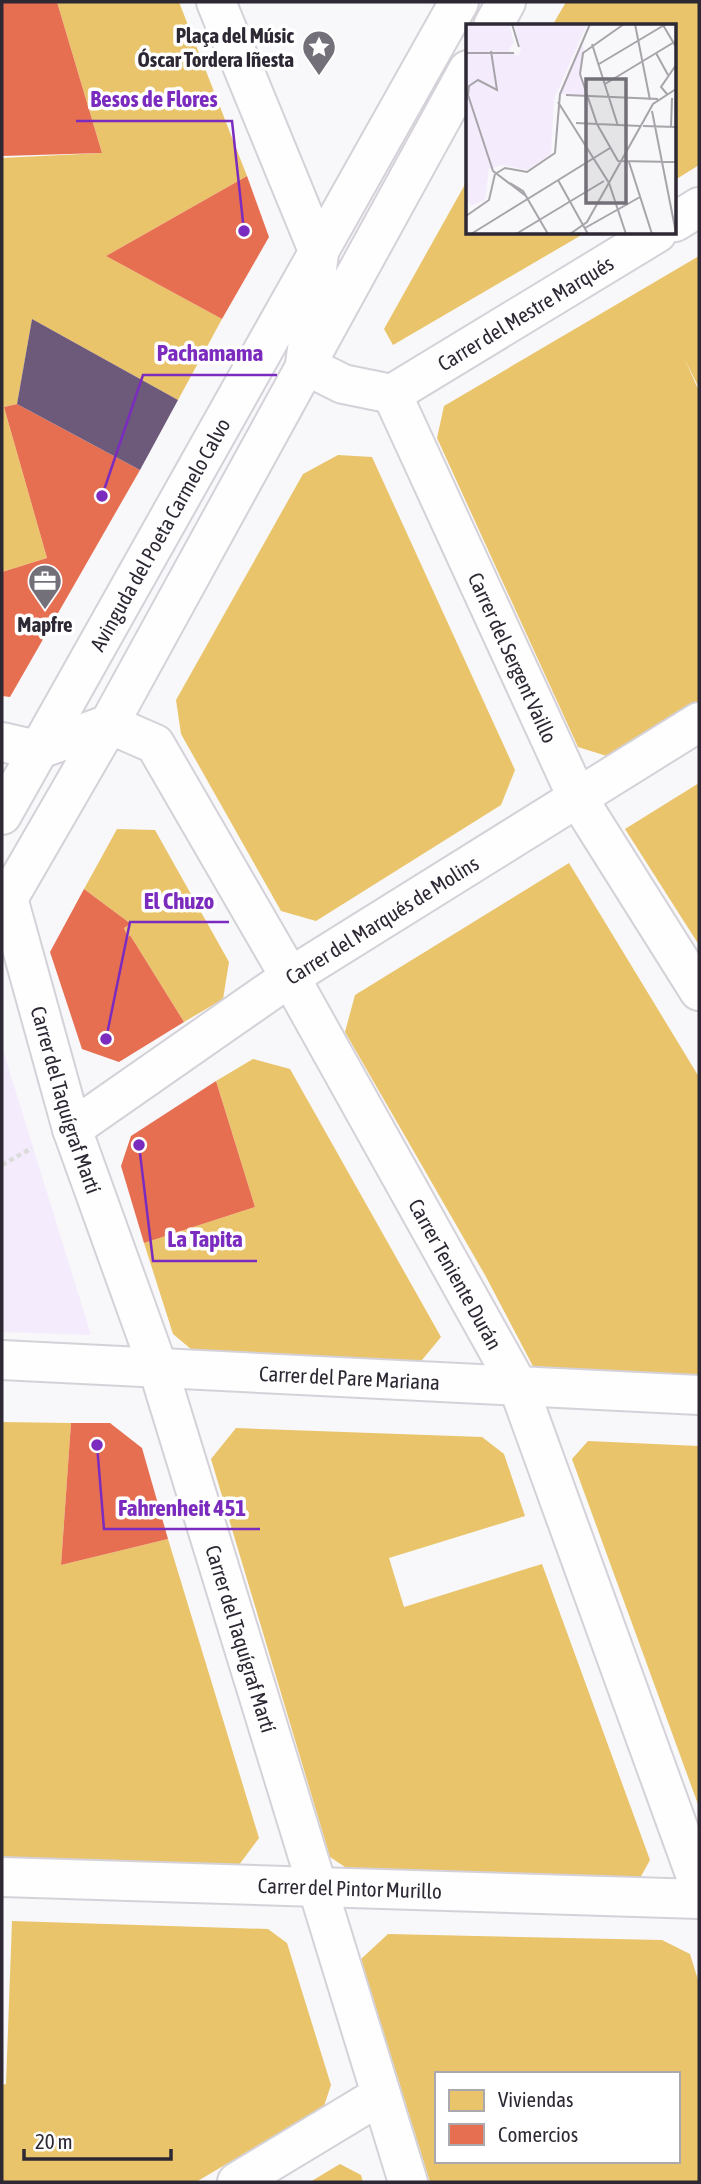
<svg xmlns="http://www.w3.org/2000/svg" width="701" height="2184" font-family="'Asap Condensed',sans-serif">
	<rect width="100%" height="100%" fill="#f8f7fa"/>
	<polygon fill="#f4ecfc" points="2,1047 91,1335 2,1332"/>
	<g fill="#e9c46a" fill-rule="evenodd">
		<polygon points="57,2 179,2 247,176 106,256 222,319 178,400 32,319 17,404 4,407 47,558 2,572 2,158 102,153"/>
		<polygon points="566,2 699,2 699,165 675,180 675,26 552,26"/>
		<polygon points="468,179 468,233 585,233 393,345 384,329"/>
		<polygon points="699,256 699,388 685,360 699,391 699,705 613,758 578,747 437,438 444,406"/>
		<polygon points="338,455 372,457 515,770 501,805 316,921 281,911 181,734 176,700 303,474"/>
		<polygon points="699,783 699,945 625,829"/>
		<polygon points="117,829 155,830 229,962 223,999 184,1022 130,935 128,937 124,928 131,924 84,889"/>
		<polygon points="569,863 699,1077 699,1377 536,1372 485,1275 345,1032 355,995"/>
		<polygon points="253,1059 290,1069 441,1337 417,1366 204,1360 173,1334 144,1243 255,1207 216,1081"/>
		<polygon points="2,1422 71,1423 61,1565 168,1539 259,1838 236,1869 2,1862"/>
		<polygon points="236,1428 482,1437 504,1454 525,1516 389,1558 404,1607 542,1564 650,1860 639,1880 354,1873 330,1857 211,1459"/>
		<polygon points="588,1441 699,1446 699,1807 572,1459"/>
		<polygon points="12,1921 268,1929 287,1943 331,2085 324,2106 196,2182 2,2182 2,2085 6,2084"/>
		<path d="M 388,1934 L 662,1940 L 690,1954 L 699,1983 L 699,2182 L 430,2182 L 361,1959 ZM 437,2074 L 678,2074 L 678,2161 L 437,2161 Z"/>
		<polygon points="340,2164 361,2175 363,2182 310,2182"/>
	</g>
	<g fill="#e76f51">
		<polygon points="2,2 57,2 102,153 2,156"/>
		<polygon points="247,176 269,237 222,319 106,256"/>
		<polygon points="17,404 140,470 10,697 2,696 2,572 47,558 4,407"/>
		<polygon points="84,889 131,924 124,928 128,937 130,935 184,1022 119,1062 82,1049 50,952"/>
		<polygon points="216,1081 255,1207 144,1243 121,1166 131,1136"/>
		<polygon points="71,1423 110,1423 142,1448 168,1539 61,1565"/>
	</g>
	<polygon fill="#6d597a" points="32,319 178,400 140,470 17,404"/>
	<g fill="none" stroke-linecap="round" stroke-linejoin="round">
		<g stroke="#d5d1d9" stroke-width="42">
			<g id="street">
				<polyline points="216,2 319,253 305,365 343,384 392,394"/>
				<polyline points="675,222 699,207"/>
				<path id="s1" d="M 392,394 L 577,797 L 699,991"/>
				<path id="s2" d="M 392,394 L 657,233"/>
				<path id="s3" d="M 2,742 L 37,750 L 109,724 L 155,744 L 290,977 L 518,1386 L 699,1885"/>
				<path id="s4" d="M 8,898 L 72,1129 L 157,1365 L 408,2182"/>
				<path id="s5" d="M 72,1129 L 290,977 L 699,722"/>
				<path id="s6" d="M 2,1360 L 699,1395"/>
				<path id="s7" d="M 2,1877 L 699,1899"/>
				<polyline points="237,2182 381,2095"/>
			</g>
		</g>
		<g stroke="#d5d1d9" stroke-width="42">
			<g id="secondary">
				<polyline points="493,26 506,2"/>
				<path id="s8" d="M 2,815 L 459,2"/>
				<polyline points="2,909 109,724 468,70"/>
			</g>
		</g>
		<polyline stroke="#dcdcdd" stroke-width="4.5" stroke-dasharray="5 3.5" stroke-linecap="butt" points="2,1165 32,1148"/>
		<use href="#street" stroke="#fefefe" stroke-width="38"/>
		<use href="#secondary" stroke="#fefefe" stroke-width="38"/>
	</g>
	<defs>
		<g id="sight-pin" transform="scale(1.75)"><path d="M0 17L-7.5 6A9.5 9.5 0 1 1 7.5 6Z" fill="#747079" stroke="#fff"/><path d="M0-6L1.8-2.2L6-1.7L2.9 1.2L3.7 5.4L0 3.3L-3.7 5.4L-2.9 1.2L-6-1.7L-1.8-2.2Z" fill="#fff"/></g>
		<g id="office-pin" transform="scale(1.75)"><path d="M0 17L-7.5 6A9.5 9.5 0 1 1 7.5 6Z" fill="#747079" stroke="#fff"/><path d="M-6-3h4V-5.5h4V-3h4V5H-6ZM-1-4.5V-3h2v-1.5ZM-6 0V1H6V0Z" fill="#fff"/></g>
	</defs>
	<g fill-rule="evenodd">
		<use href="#sight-pin" x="319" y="47"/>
		<use href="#office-pin" x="45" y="581"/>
	</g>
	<g text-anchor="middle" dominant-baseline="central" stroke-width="7" stroke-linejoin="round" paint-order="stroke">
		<g font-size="21" font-weight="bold" fill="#2d2833" stroke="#fff" text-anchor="end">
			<text x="294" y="35">Plaça del Músic<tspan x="294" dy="24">Óscar Tordera Iñesta</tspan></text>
			<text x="45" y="624" text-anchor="middle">Mapfre</text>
		</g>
		<g font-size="21" fill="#2d2833" stroke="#fff">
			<text stroke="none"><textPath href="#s2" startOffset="156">Carrer del Mestre Marqués</textPath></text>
			<text stroke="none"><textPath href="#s8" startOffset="322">Avinguda del Poeta Carmelo Calvo</textPath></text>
			<text stroke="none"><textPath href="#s1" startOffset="290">Carrer del Sergent Vaillo</textPath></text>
			<text stroke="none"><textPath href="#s5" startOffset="374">Carrer del Marqués de Molins</textPath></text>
			<text stroke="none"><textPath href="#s4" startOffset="210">Carrer del Taquígraf Martí</textPath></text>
			<text stroke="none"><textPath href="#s3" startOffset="772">Carrer Teniente Durán</textPath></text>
			<text stroke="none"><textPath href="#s6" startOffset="348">Carrer del Pare Mariana</textPath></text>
			<text stroke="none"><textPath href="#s4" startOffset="777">Carrer del Taquígraf Martí</textPath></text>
			<text stroke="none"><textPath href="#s7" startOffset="348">Carrer del Pintor Murillo</textPath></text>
		</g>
	</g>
	<g transform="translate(466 24)">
		<rect width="210" height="210" fill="#f8f7fa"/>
		<path d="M 0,0 L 43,0 L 48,19 L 42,26 L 52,32 L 55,25 L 48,0 L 121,0 L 88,75 L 85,130 L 61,146 L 37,141 L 23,145 L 19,176 L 5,182 L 0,173 ZM 115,19 L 119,27 L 114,50 L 120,71 L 94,70 Z" fill="#f4ecfc"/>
		<path fill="none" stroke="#a7a4aa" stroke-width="2" d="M 46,0 L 53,23M 158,0 L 117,29 L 114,50 L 131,100 L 152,137 L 210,138M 169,0 L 184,76M 197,1 L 210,23M 126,20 L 152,102M 25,27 L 31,66 L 12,56 L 3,62 L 2,71 L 27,147 L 60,172M 0,29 L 48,29M 190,29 L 202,51M 133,40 L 200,0M 139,60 L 210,17M 201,70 L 195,63 L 210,41M 100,71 L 192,75M 92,78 L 143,159 L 160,210M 186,87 L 210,209M 110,99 L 174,102M 177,102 L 210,103M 205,103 L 206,74M 163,138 L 186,210M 29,150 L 39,144 L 61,148 L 89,129 L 94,70 L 124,0M 92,156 L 122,210M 44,159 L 57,167 L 82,210M 0,192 L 23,176 L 29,150M 119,204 L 174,173M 5,210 L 144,124M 50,210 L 138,157M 104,210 L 121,198 L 187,80 L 210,65"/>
		<path fill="#747079" fill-opacity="0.15" stroke="#747079" stroke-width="3.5" d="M 120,55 L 160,55 L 160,179 L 120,179 Z"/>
		<rect width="210" height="210" fill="none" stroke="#2d2833" stroke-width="3.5"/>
	</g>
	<path fill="none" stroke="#7b2cbf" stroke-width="2.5" d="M244 231L232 121H76M102 496L143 375H277M106 1039L130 922H229M139 1145L153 1261H257M97 1445L104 1529H260"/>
	<g fill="#7b2cbf" stroke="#fff" stroke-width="2.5">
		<circle cx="244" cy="231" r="7"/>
		<circle cx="102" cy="496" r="7"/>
		<circle cx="106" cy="1039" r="7"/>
		<circle cx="139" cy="1145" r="7"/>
		<circle cx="97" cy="1445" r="7"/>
	</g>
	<g font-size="23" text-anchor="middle" font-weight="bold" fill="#7b2cbf" stroke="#fff" stroke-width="7" stroke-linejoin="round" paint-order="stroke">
		<text x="154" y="107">Besos de Flores</text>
		<text x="210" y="361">Pachamama</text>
		<text x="179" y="909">El Chuzo</text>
		<text x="205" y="1247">La Tapita</text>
		<text x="182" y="1516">Fahrenheit 451</text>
	</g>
	<rect width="701" height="2184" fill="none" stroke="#2d2833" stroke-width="7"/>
	<rect x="435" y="2072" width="245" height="91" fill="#ffffff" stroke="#aba9ad" stroke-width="2"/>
	<rect x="449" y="2090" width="35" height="21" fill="#e9c46a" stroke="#aba9ad" stroke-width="2"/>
	<text x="498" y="2107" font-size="21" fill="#2d2833">Viviendas</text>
	<rect x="449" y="2124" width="35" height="21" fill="#e76f51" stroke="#aba9ad" stroke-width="2"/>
	<text x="498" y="2142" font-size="21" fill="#2d2833">Comercios</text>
	<path d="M24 2149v10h147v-10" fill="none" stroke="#2d2833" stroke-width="3.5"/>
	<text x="35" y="2149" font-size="21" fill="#2d2833" stroke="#ffffff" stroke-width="5" paint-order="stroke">20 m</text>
</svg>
